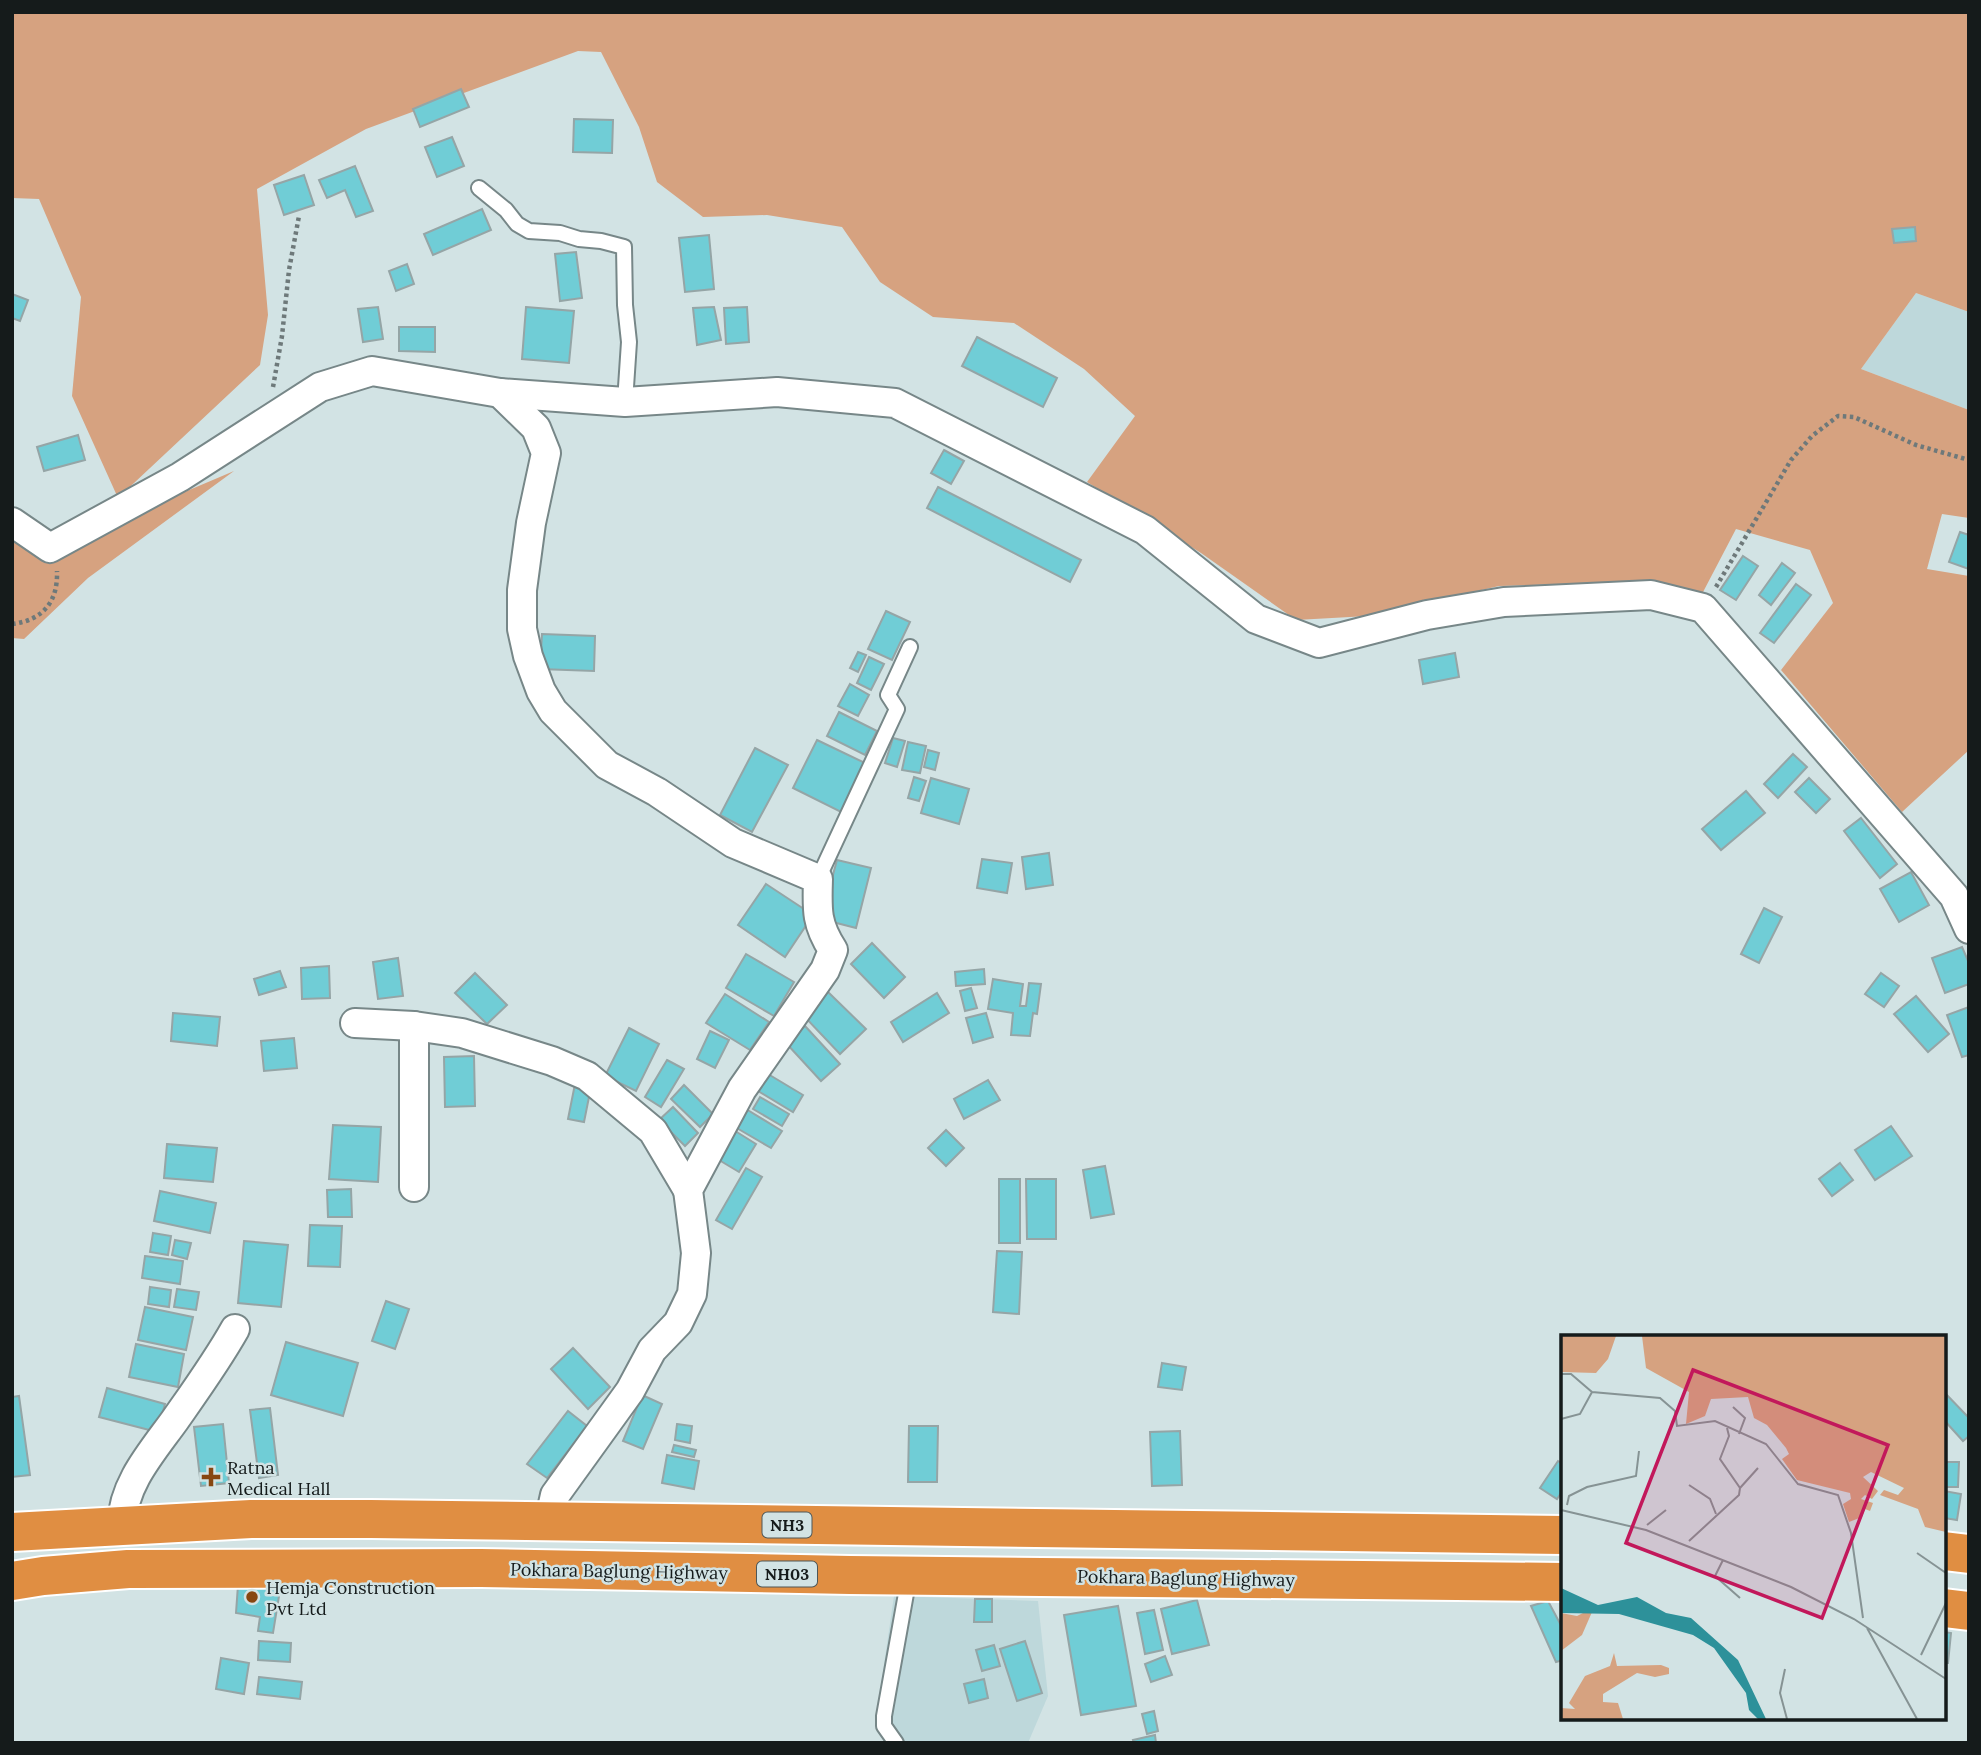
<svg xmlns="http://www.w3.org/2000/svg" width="1981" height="1755" font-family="Lora,serif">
	<rect width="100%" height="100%" fill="#d2e3e4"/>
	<g fill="#bed8db">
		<polygon points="1916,293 1969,312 1969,410 1861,369"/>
		<polygon points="894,1596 1038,1601 1048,1696 1028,1743 904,1743 880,1730 880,1692"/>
	</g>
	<g fill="#d6a280">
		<polygon points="12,12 1969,12 1969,312 1916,293 1861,369 1969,410 1969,518 1942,514 1927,569 1969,576 1969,750 1902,812 1781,670 1833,603 1810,550 1736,529 1702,594 1630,582 1499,586 1368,616 1296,620 1201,553 1087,482 1135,416 1084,369 1014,323 933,317 880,282 842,227 767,215 703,217 657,182 639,127 601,52 578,51 366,129 257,189 268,315 260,365 118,498 72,396 81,297 39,199 12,198"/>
		<polygon points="234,471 88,578 24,639 12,638 12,534 41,553"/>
	</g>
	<g fill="#70cdd6" stroke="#95a5a6" stroke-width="2">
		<polygon points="461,89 469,107 420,127 413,109"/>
		<polygon points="574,119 613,120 612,153 573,152"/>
		<polygon points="452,137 464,166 437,177 425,147"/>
		<polygon points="355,166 373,211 356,217 345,190 327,198 319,180"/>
		<polygon points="304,175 314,205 284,215 274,185"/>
		<polygon points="482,209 491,230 433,255 424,234"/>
		<polygon points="1915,227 1916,241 1894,243 1892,229"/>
		<polygon points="709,235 714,289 685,292 679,238"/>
		<polygon points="576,252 582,298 560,301 555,254"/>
		<polygon points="407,264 414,284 396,291 389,271"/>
		<polygon points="12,294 28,300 20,321 12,318"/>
		<polygon points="378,307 383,339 363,342 358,309"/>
		<polygon points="526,307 574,311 569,363 522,359"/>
		<polygon points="714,307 721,340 697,345 693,308"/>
		<polygon points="747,307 749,342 726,344 724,308"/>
		<polygon points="399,327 435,327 435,352 399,351"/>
		<polygon points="977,337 1057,378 1043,407 962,366"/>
		<polygon points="78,435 85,460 44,471 37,447"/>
		<polygon points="944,450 964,461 951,484 931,473"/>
		<polygon points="938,487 1081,560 1070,582 927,508"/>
		<polygon points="1960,532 1969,535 1969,569 1949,562"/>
		<polygon points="1743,556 1758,566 1736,600 1720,590"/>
		<polygon points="1782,563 1795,573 1771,605 1759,595"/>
		<polygon points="1796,584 1811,595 1774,643 1760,633"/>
		<polygon points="886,611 910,622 892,660 868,649"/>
		<polygon points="542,634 595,636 594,671 540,669"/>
		<polygon points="858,652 866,655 858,672 850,668"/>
		<polygon points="1455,653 1459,677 1423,684 1419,660"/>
		<polygon points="869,657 884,664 871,690 857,683"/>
		<polygon points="850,684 869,695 858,716 838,706"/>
		<polygon points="839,712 877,731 865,755 827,736"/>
		<polygon points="893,738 905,741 897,767 885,763"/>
		<polygon points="817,740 867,764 843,813 793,788"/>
		<polygon points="908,742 926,746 920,773 902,770"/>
		<polygon points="755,748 788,765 752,832 720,815"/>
		<polygon points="928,750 939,753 935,770 924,767"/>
		<polygon points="1793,754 1807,767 1778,798 1764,784"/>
		<polygon points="914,777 926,781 919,801 908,798"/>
		<polygon points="931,778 969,789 959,824 921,813"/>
		<polygon points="1809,778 1830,799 1816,813 1795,792"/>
		<polygon points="1746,791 1765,813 1721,850 1702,829"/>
		<polygon points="1861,818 1897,864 1880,878 1844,831"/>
		<polygon points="1049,853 1053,885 1026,889 1022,857"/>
		<polygon points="982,859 1012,863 1007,893 977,888"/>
		<polygon points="837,860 871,868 856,928 821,919"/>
		<polygon points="1911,872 1929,905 1899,922 1880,889"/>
		<polygon points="766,884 813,915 785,957 738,925"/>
		<polygon points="1764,908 1782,917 1759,963 1741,954"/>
		<polygon points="872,943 905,977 884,998 851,964"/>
		<polygon points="1962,947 1969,963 1969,984 1945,993 1932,958"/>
		<polygon points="746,954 794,982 774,1016 726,988"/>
		<polygon points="398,958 403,996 378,999 373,962"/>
		<polygon points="329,966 330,998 302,999 301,968"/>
		<polygon points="984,969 985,984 956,986 955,972"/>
		<polygon points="280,971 286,987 259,995 254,979"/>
		<polygon points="475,973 507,1005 487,1024 455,993"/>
		<polygon points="1881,973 1899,986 1884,1007 1865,994"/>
		<polygon points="993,979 1023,984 1020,1006 1026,1006 1029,983 1041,984 1037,1014 1033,1013 1030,1036 1011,1035 1013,1013 988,1009"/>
		<polygon points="971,988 977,1008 965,1011 960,991"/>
		<polygon points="827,991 866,1029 840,1054 803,1015"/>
		<polygon points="937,993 949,1013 903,1042 891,1022"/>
		<polygon points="725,994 769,1022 750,1050 706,1023"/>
		<polygon points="1916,996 1949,1034 1928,1052 1894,1014"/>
		<polygon points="1969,1007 1969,1055 1962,1057 1947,1015"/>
		<polygon points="173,1013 220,1017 217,1046 171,1041"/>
		<polygon points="986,1013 993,1037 973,1043 966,1018"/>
		<polygon points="805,1026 840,1064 821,1081 786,1043"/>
		<polygon points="629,1028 659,1044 636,1091 605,1076"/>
		<polygon points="710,1031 729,1040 715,1068 697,1059"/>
		<polygon points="294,1038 297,1068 264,1071 261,1041"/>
		<polygon points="474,1056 475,1106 445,1107 444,1057"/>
		<polygon points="667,1060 684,1069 661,1107 645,1097"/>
		<polygon points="763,1071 803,1095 793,1112 753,1088"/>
		<polygon points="988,1080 1000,1100 964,1119 954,1099"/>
		<polygon points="575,1084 591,1087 584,1122 568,1119"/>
		<polygon points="684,1085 713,1114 700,1127 671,1099"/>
		<polygon points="760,1097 789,1114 782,1126 753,1109"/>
		<polygon points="673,1107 698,1133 685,1146 659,1120"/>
		<polygon points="746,1109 782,1131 771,1148 735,1127"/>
		<polygon points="333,1125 381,1127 378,1182 329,1179"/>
		<polygon points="1891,1126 1912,1156 1875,1180 1855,1150"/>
		<polygon points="732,1129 756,1144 739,1172 714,1157"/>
		<polygon points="946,1130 964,1148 946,1166 928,1148"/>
		<polygon points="167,1144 217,1148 213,1182 164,1178"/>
		<polygon points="1840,1163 1853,1180 1832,1196 1819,1179"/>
		<polygon points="1105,1166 1114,1214 1091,1218 1083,1170"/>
		<polygon points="746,1168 762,1177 732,1229 716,1220"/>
		<rect x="999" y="1179" width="21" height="64"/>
		<polygon points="1026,1179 1056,1179 1056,1239 1027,1239"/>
		<polygon points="351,1189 352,1217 328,1217 327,1190"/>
		<polygon points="160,1191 216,1203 210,1233 154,1221"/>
		<polygon points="310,1225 342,1226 340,1267 308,1266"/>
		<polygon points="153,1233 171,1236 168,1255 150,1252"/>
		<polygon points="175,1240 191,1243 187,1259 172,1255"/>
		<polygon points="244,1241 288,1245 281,1307 238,1303"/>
		<polygon points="997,1251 1022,1252 1019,1314 993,1312"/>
		<polygon points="145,1256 183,1261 180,1284 142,1278"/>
		<polygon points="150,1287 171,1290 169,1307 148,1304"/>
		<polygon points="177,1289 199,1292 196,1310 174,1307"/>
		<polygon points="386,1301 409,1309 395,1349 372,1341"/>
		<polygon points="145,1307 193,1317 186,1350 138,1340"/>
		<polygon points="286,1342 358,1363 343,1416 271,1395"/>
		<polygon points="136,1344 184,1354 178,1387 129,1377"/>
		<polygon points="573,1348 610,1387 588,1409 551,1369"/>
		<polygon points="1162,1363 1186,1367 1182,1390 1158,1387"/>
		<polygon points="107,1388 165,1404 157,1432 99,1417"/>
		<polygon points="1944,1392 1969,1418 1969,1436 1963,1441 1944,1420"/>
		<polygon points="642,1395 662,1404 643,1449 623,1441"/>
		<polygon points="19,1396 30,1475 12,1477 12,1397"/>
		<polygon points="270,1408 278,1475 259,1478 250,1410"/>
		<polygon points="568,1411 587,1426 547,1478 527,1464"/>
		<polygon points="223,1424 229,1483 201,1486 194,1427"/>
		<polygon points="677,1424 692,1426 690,1443 675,1440"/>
		<polygon points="909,1426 938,1426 937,1482 908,1482"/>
		<polygon points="1180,1431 1182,1485 1152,1486 1150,1432"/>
		<polygon points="674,1445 696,1450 694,1457 672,1452"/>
		<polygon points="667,1455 699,1461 694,1489 662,1483"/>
		<polygon points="1558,1461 1563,1464 1563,1490 1557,1499 1540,1488"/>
		<polygon points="1944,1462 1959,1462 1958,1487 1944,1487"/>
		<polygon points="1944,1491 1961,1494 1957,1520 1944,1518"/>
		<polygon points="238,1585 280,1590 273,1633 258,1631 260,1617 236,1613"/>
		<polygon points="975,1599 992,1599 992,1622 974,1622"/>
		<polygon points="1197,1600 1209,1645 1172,1654 1161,1609"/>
		<polygon points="1548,1601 1563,1629 1563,1660 1556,1662 1531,1606"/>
		<polygon points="1118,1606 1136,1706 1081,1715 1064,1615"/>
		<polygon points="1154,1610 1163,1650 1145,1654 1137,1613"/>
		<polygon points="1944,1632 1951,1633 1948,1663 1944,1663"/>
		<polygon points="259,1641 291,1643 290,1662 258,1660"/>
		<polygon points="1025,1641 1042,1693 1017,1701 1000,1649"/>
		<polygon points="994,1645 1000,1666 982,1671 976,1650"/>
		<polygon points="1165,1656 1172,1675 1151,1682 1145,1664"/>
		<polygon points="221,1658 249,1663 244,1694 216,1689"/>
		<polygon points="259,1677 302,1682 300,1699 257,1694"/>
		<polygon points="984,1679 988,1698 969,1703 964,1684"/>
		<polygon points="1154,1711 1158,1731 1147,1734 1142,1714"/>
		<polygon points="1155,1735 1156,1743 1134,1743 1133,1740"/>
	</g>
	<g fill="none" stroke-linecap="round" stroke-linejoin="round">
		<g stroke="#778788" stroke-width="18">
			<g id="service">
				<polyline points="479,188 506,210 517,224 529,231 560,233 579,239 601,241 624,247 625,305 629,342 625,402"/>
				<polyline points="818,879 897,709 888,695 910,647"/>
				<polyline points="896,1743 884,1726 884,1716 909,1577"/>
			</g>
		</g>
		<g stroke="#778788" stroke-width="32">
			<g id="minor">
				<path d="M 500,393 L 536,428 L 546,453 L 531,523 L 522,590 L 522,629 L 528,656 L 541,691 L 553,711 L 607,765 L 657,792 L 733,843 L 818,879 C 817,910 816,924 833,950 L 825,970 L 742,1089 L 688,1190 L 696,1253 L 692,1294 L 678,1323 L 652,1350 L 630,1391 L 555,1495 L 549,1522"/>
				<polyline points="12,522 50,548 180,477 320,387 372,371 500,393 625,402 777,392 895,403 1145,530 1256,619 1319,643 1427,615 1504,602 1651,595 1703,608 1954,896 1969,929"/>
				<polyline points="355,1023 414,1026 462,1033 552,1061 587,1076 653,1131 688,1190"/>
				<polyline points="414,1026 414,1187"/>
				<path d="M 122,1524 C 123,1484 152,1452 175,1420 C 196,1390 217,1361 235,1329"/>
			</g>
		</g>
		<g stroke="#fff" stroke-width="42">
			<g id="trunk">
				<polyline points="12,1532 251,1519 371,1519 1563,1535"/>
				<polyline points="1944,1551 1969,1554"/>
				<polyline points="12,1581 43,1576 128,1569 481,1568 850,1575 1563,1582"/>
				<polyline points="1944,1608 1969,1611"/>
			</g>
		</g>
		<g stroke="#6e797a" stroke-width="4.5" stroke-dasharray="3.5 3.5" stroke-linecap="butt">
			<polyline points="273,387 282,336 289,270 299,216"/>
			<polyline points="1716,587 1791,460 1812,436 1838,416 1854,417 1916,445 1969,460"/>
			<path d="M 12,624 C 44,620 58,601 57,571"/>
		</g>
		<use href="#service" stroke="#fff" stroke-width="14"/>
		<use href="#minor" stroke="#fff" stroke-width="28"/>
		<use href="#trunk" stroke="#e08e42" stroke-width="38"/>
	</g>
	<g fill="#874711" stroke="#d2e3e4" stroke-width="2.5">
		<path d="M207.5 1466.5h7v7h7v7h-7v7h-7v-7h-7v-7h7z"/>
		<circle cx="252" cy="1597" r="7"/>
	</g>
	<g text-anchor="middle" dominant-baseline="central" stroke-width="5" stroke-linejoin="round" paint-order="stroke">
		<g fill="#d2e3e4" stroke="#4e5757" stroke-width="2">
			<rect x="762.5" y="1512.5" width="49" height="25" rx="5"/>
			<rect x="757" y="1561.5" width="60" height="25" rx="5"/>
		</g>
		<g font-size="16" font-weight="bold" fill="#151b1b">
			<text x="787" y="1525">NH3</text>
			<text x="787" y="1574">NH03</text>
		</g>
		<g font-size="18" fill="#151b1b" stroke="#d2e3e4" text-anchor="start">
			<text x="227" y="1467">Ratna<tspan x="227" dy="21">Medical Hall</tspan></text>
			<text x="266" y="1587">Hemja Construction<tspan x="266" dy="21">Pvt Ltd</tspan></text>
		</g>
		<g font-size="18" fill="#151b1b" stroke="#d2e3e4">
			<text transform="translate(619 1571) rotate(1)">Pokhara Baglung Highway</text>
			<text transform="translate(1186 1578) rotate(1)">Pokhara Baglung Highway</text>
		</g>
	</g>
	<g transform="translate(1561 1335)">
		<rect width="385" height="385" fill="#d2e3e4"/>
		<path d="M 0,1 L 55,1 L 47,24 L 35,38 L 0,37 ZM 81,1 L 385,1 L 385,197 L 364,192 L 357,174 L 319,160 L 323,155 L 337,160 L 343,153 L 310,137 L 302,142 L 317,156 L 311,164 L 304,160 L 300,164 L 312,168 L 309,176 L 304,174 L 301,182 L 288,187 L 282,169 L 290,164 L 289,158 L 236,145 L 221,124 L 228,119 L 225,113 L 206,90 L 193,83 L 187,62 L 150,64 L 144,81 L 125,89 L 128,57 L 85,33 ZM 24,277 L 31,277 L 21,300 L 0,316 L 0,278 L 16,281 ZM 53,318 L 56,331 L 100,330 L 108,333 L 108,339 L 94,342 L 76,338 L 42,359 L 42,367 L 57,368 L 62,384 L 0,384 L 0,373 L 14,374 L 8,368 L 24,341 L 49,331 Z" fill="#d6a280"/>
		<path d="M 0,253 L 37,270 L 76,262 L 105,278 L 130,283 L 177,325 L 205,384 L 197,384 L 188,375 L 185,358 L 153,313 L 132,300 L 58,279 L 0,278 Z" fill="#2d919a"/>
		<path fill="none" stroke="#869394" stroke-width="2" d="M 0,39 L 10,39 L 31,57 L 99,63 L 114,76 L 116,91 L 154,86 L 205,109 L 237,149 L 277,160 L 290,198 L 302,283M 172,72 L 184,83 L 178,99M 0,84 L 19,79 L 31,57M 128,150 L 149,164 L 155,179M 179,153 L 197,133M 6,170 L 8,161 L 26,152 L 75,141 L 78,116M 0,175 L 85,195 L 230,252 L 293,284 L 385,344M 86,190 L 105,175M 128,206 L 178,160 L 179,153 L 159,124 L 168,101 L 166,93M 356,218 L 385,238M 162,225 L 154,241 L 179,263M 306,293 L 356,384M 360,320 L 385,268M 224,334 L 219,358 L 226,384"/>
		<path fill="#c2185b" fill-opacity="0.15" stroke="#c2185b" stroke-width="3.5" d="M 132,35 L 327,110 L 261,283 L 65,208 Z"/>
		<rect width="385" height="385" fill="none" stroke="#151b1b" stroke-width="3.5"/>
	</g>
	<rect width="1981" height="1755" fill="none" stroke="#151b1b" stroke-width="28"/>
</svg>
